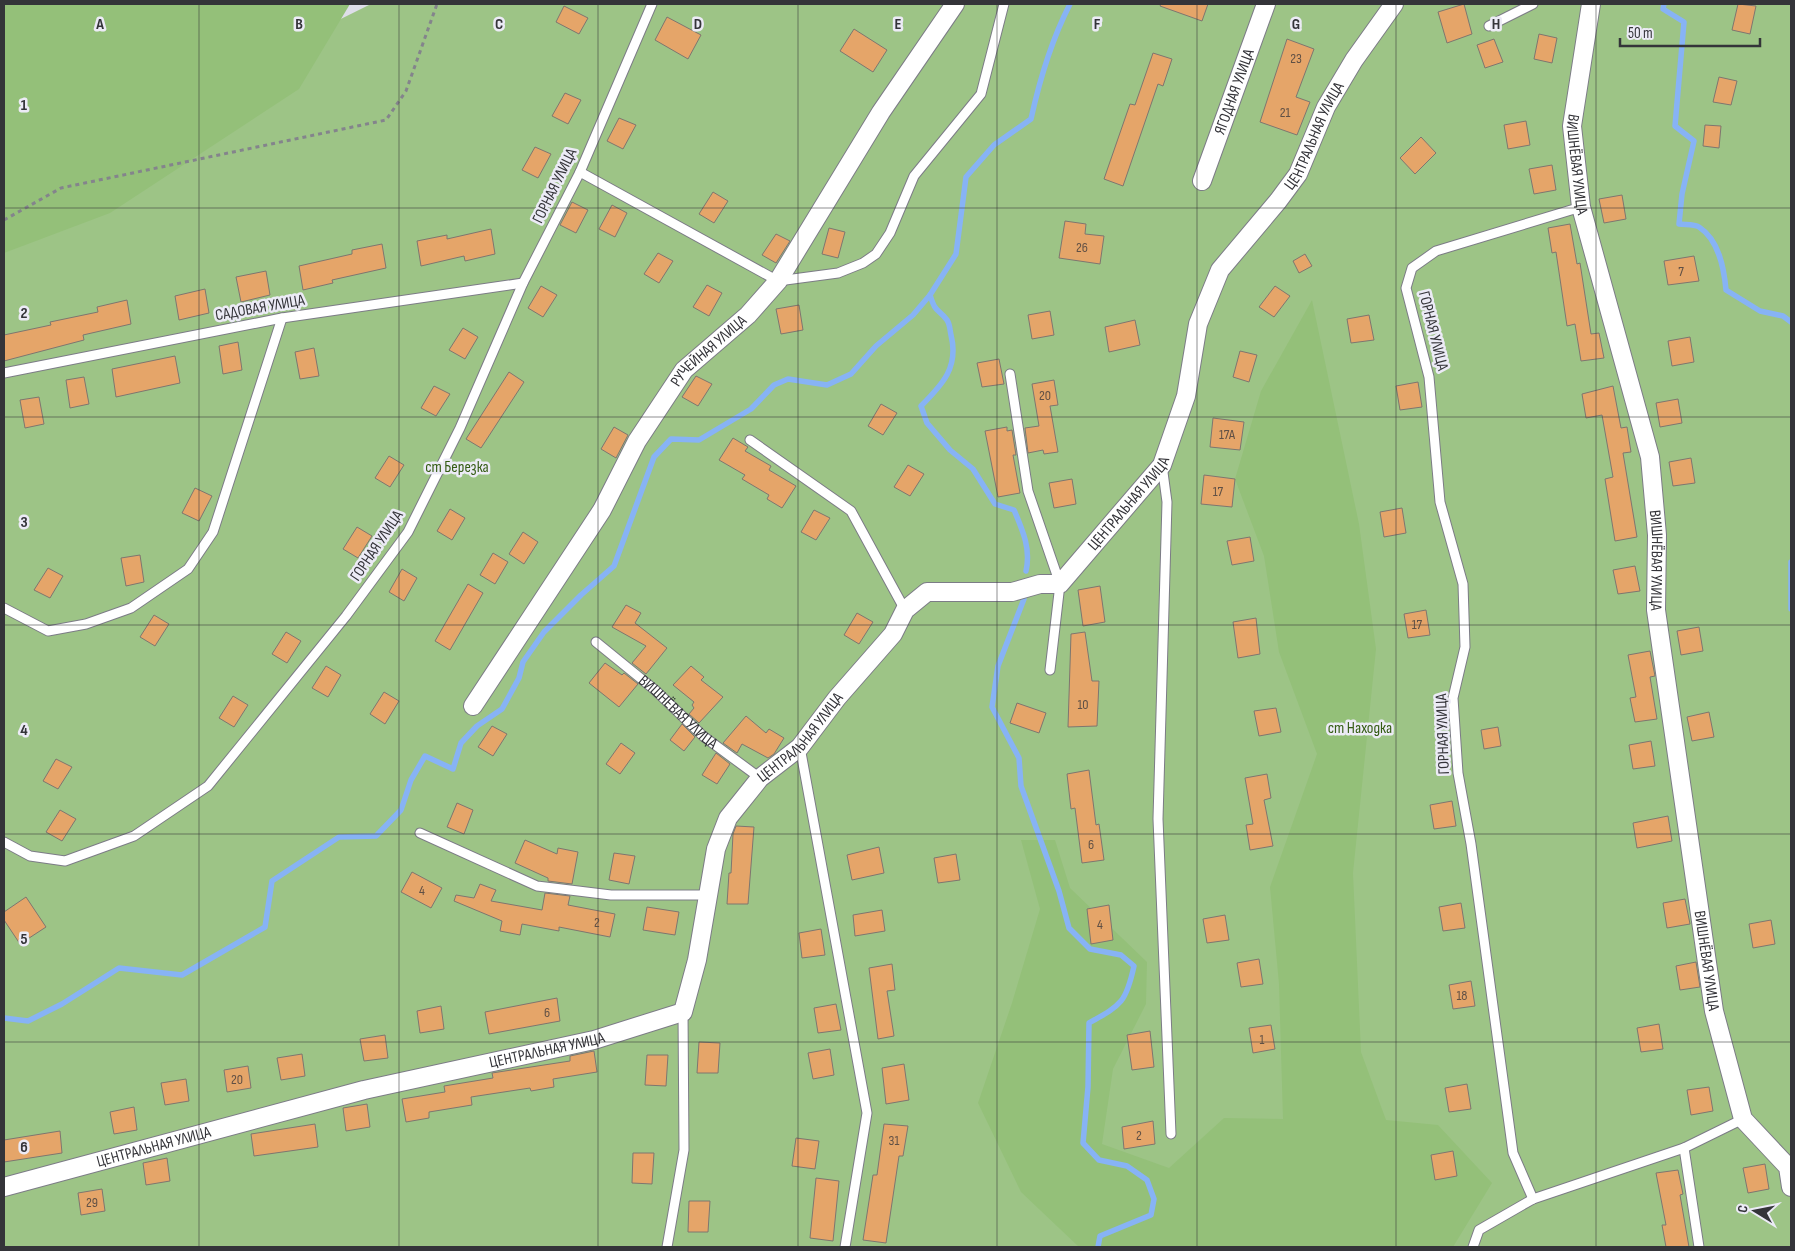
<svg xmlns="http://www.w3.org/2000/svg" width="1795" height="1251" font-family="'Sofia Sans Condensed',sans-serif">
	<rect width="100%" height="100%" fill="#dedee9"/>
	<polygon fill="#9dc486" points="371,4 1791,4 1791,1247 4,1247 4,186"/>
	<g fill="#94c079">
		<polygon points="4,4 350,4 299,89 110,213 4,253"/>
		<polygon points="1312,300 1359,524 1376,649 1353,873 1361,1052 1386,1120 1438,1125 1492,1183 1453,1247 1079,1247 1021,1192 978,1103 1012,1003 1040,909 1021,840 1055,840 1070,888 1147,962 1146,1004 1113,1069 1102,1144 1169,1168 1224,1118 1283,1119 1279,984 1270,887 1317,754 1279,652 1264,556 1235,479 1261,391"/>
	</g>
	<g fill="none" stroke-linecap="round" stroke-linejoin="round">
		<g stroke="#87b3f5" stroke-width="5.5">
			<path d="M 1664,4 L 1663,9 L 1684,22 L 1675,126 L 1694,141 L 1682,194 L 1679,224 C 1685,225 1694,224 1699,227 C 1719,240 1724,268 1726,290 L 1760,311 L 1783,316 L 1791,322"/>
			<polyline points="1791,562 1791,609"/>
			<path d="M 1026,571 C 1031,549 1023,531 1014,510 L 995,504 L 973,469 L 950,450 L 927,423 L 921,406 C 943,384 959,367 951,335 C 950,331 950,324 947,320 C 937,307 936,314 930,295 L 956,254 L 966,177 L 994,145 L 1031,119 C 1040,78 1051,41 1070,4"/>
			<path d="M 1024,599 L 998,666 L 992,707 L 1019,758 L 1021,786 L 1059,891 L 1069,928 L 1090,949 L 1121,955 L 1134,966 C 1126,1003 1121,1005 1089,1023 L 1088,1087 L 1083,1143 L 1099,1160 L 1127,1166 L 1147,1180 L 1154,1199 L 1151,1215 L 1100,1236 L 1098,1247"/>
			<polyline points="4,1018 28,1021 62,1004 119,968 182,975 265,927 272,881 339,837 376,836 401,810 411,780 425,756 453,769 461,743 477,726 502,709 519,678 523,662 544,632 581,595 614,566 654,457 671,439 699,440 751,409 774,385 788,379 827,385 851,374 876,346 913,315 930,295"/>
		</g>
	</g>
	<g fill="#e5a569" stroke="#7e766f">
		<polygon points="1161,4 1208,4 1202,21 1160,6"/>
		<polygon points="1464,4 1472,34 1447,43 1438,12"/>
		<polygon points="1738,4 1756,6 1750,34 1732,30"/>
		<polygon points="564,6 588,18 579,34 556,22"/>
		<polygon points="667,17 701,35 688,59 655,40"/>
		<polygon points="854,29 887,50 873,72 840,51"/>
		<polygon points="1539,34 1557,38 1552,63 1534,59"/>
		<polygon points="1287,39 1314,49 1296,97 1310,102 1297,135 1260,122"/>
		<polygon points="1494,39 1503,62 1485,68 1477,45"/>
		<polygon points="1153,53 1172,59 1163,86 1158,84 1123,186 1104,179 1130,104 1135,105"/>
		<polygon points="1719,77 1737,81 1731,105 1713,102"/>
		<polygon points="565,93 581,100 568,124 552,116"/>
		<polygon points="619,118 636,125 623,149 607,141"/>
		<polygon points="1526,121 1530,145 1508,149 1504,125"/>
		<polygon points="1705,125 1721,126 1719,148 1703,146"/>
		<polygon points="1421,137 1436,153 1415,174 1400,158"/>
		<polygon points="535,147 551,154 538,178 522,170"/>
		<polygon points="1552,165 1556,190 1534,194 1529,169"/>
		<polygon points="713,192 728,201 714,223 699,214"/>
		<polygon points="1622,195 1626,219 1604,223 1599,199"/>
		<polygon points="572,202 588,210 576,233 560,225"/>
		<polygon points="612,205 627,213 615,237 599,229"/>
		<polygon points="1065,221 1086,224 1085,234 1104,236 1100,264 1059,258"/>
		<polygon points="1570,224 1577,264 1580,263 1591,334 1599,333 1604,358 1581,361 1575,324 1567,326 1556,252 1552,253 1548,228"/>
		<polygon points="829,228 845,232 838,258 822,254"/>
		<polygon points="491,229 495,254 465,261 464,256 421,266 417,241 447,235 447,239"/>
		<polygon points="776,234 790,241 776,263 762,255"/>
		<polygon points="382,244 386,268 332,280 333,283 303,290 299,266 352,254 352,250"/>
		<polygon points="658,253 673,261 659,283 644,274"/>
		<polygon points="1305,254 1312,266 1299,273 1293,261"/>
		<polygon points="1694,256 1699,281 1668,285 1664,261"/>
		<polygon points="266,271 270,295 241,302 236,277"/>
		<polygon points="707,285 722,293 709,316 693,307"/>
		<polygon points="541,286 557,295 543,317 528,308"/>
		<polygon points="1275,286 1290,296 1274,317 1259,307"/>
		<polygon points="205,289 209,313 179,320 175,296"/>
		<polygon points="127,300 131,324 83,335 84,340 4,361 4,335 51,325 50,322 98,312 97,307"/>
		<polygon points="799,305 803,330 781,334 776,309"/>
		<polygon points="1050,311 1054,335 1032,339 1028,315"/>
		<polygon points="1369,315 1374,340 1351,343 1347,319"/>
		<polygon points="1135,320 1140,345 1109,352 1105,327"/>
		<polygon points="463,328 478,337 465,359 449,350"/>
		<polygon points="1690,337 1694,362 1672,366 1668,341"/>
		<polygon points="238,342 242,370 223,374 219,346"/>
		<polygon points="314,348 319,376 300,379 295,352"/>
		<polygon points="1240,351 1257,355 1249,382 1233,377"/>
		<polygon points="175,356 180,383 116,397 112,369"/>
		<polygon points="999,359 1004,384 982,387 977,363"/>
		<polygon points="509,372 524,382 481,448 466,439"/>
		<polygon points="696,376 712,384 698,406 682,397"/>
		<polygon points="84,377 89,404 70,408 66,380"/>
		<polygon points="1054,380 1058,405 1050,406 1058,452 1044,454 1043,450 1028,453 1025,428 1039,426 1032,384"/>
		<polygon points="1418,382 1422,407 1400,410 1396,386"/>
		<polygon points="434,386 450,394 436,416 421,408"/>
		<polygon points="1613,386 1621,428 1627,427 1631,452 1623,453 1637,537 1615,541 1605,479 1613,477 1602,415 1586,418 1582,394"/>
		<polygon points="39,397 44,424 25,428 20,400"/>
		<polygon points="1678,399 1682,423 1660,427 1656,403"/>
		<polygon points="881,404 897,413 883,435 868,426"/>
		<polygon points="1213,418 1244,422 1240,450 1210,447"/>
		<polygon points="614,427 628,435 616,458 601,449"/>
		<polygon points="1007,427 1007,431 1012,430 1016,455 1013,455 1020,493 998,497 985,431"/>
		<polygon points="733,438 748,447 745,451 771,466 769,470 796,486 782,508 767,499 769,495 742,479 745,475 719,460"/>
		<polygon points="389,456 404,465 390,487 375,478"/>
		<polygon points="1691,458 1695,483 1673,486 1669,462"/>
		<polygon points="908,465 924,474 910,496 894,487"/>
		<polygon points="1204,475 1235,479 1232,507 1201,504"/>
		<polygon points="1072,479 1076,504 1054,508 1049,483"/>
		<polygon points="195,488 212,496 199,521 182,513"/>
		<polygon points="1402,508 1406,533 1384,537 1380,512"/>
		<polygon points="450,509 465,518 452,540 437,531"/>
		<polygon points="814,510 830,518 816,540 801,532"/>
		<polygon points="357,527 372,536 358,558 343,549"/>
		<polygon points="523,532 538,542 524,564 509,554"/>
		<polygon points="1250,537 1254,561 1232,565 1227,541"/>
		<polygon points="493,553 508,562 495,584 480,575"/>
		<polygon points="140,555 144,582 126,586 121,558"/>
		<polygon points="1635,566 1640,591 1618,594 1613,570"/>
		<polygon points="48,568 63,576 50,598 34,590"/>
		<polygon points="402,569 417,578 404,601 389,592"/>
		<polygon points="468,584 483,593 450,650 435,641"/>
		<polygon points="1100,586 1105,622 1083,626 1078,590"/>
		<polygon points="626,605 641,613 635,623 667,648 646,674 632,663 646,646 612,627"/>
		<polygon points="1426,610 1430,635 1408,638 1404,614"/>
		<polygon points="857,613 873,622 859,644 844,635"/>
		<polygon points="154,615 169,624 155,646 140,637"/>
		<polygon points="1256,618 1260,654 1238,658 1233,622"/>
		<polygon points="1699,627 1703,651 1681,655 1677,631"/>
		<polygon points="286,632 301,641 287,663 272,654"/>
		<polygon points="1085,632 1092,681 1099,681 1097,726 1068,727 1071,634"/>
		<polygon points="1650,651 1655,676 1650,677 1657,719 1635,722 1630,698 1636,697 1628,655"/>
		<polygon points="605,663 622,675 624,673 638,684 619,707 589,683"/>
		<polygon points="326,666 341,675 328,697 312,688"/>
		<polygon points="691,666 704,677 701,680 723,697 699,723 689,714 694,708 692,705 694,702 673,685"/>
		<polygon points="384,692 399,701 385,724 370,714"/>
		<polygon points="233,696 248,705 234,727 219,718"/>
		<polygon points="1017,703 1046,713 1039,733 1010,723"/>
		<polygon points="1276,708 1281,732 1259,736 1254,711"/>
		<polygon points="1709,712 1714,737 1692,741 1687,717"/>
		<polygon points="746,716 766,733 769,729 784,738 774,754 768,758 742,744 737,753 723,743"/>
		<polygon points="682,724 695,737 684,751 670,740"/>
		<polygon points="492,726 507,734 493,756 478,747"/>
		<polygon points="1498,727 1501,746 1484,749 1481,730"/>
		<polygon points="1651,741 1655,766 1633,769 1629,745"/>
		<polygon points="621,743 635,753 620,774 606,764"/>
		<polygon points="716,753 730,764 717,784 702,775"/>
		<polygon points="56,759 72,767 58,789 43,781"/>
		<polygon points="1089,770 1096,825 1099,824 1104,860 1082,863 1075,808 1071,809 1067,774"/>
		<polygon points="1267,774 1271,798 1264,800 1273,846 1250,850 1246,825 1253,824 1245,778"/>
		<polygon points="1452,801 1456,826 1434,829 1430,805"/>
		<polygon points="457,803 473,810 464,834 447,827"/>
		<polygon points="60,810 76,819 62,841 46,832"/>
		<polygon points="1668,816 1672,841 1637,848 1633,823"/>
		<polygon points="736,826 754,827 748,904 727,904 729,873 731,873 733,834"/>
		<polygon points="525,840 557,854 558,848 578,852 572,884 548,881 548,878 515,863"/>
		<polygon points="879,847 884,873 852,880 847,855"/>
		<polygon points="614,853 635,856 629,884 609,880"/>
		<polygon points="956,854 960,880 938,883 934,858"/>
		<polygon points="412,872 442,888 431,908 401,892"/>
		<polygon points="480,884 496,890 491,901 542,910 545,893 570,896 568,905 615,914 610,937 559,927 559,931 522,924 520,935 500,931 502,921 454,901 456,895 474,898"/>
		<polygon points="26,897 46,927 20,944 4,920 4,912"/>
		<polygon points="1685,899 1690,924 1667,928 1663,903"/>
		<polygon points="1461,903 1465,928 1443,931 1439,907"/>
		<polygon points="1109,905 1113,940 1091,944 1087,909"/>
		<polygon points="647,907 679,912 675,935 643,930"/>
		<polygon points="882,910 885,931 855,936 853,915"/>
		<polygon points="1225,915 1229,940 1207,943 1203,919"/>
		<polygon points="1771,920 1775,944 1753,948 1749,924"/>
		<polygon points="821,929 825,955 802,958 799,933"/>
		<polygon points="1259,959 1263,984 1241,987 1237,963"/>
		<polygon points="1696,962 1700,987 1680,990 1676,966"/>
		<polygon points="892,964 895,990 887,991 894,1036 878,1039 869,968"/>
		<polygon points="1471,981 1475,1006 1453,1009 1449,985"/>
		<polygon points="557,998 560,1021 489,1034 485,1012"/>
		<polygon points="836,1004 841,1030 818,1033 814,1008"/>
		<polygon points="441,1006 444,1029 420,1033 417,1011"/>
		<polygon points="1659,1024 1663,1049 1641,1052 1637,1028"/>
		<polygon points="1271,1025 1275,1049 1253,1053 1249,1028"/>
		<polygon points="1150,1031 1154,1067 1132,1070 1127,1035"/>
		<polygon points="385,1035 388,1058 364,1061 360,1039"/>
		<polygon points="699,1042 720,1043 718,1073 697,1073"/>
		<polygon points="830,1049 834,1075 813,1079 808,1053"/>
		<polygon points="594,1051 597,1072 553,1079 554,1087 531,1091 530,1088 471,1097 472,1105 429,1112 429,1118 406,1122 402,1099 445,1092 444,1086 493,1078 492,1073 570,1061 570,1056"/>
		<polygon points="302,1054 305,1076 281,1080 277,1058"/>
		<polygon points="647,1055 668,1055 666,1086 645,1085"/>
		<polygon points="904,1064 909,1100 886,1104 882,1068"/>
		<polygon points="248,1066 251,1088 227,1092 224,1070"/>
		<polygon points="186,1079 189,1101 165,1105 161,1083"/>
		<polygon points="1467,1084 1471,1109 1449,1112 1445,1088"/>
		<polygon points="1709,1087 1713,1111 1691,1115 1687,1090"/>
		<polygon points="367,1104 370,1127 346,1131 343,1108"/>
		<polygon points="134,1107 137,1130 114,1134 110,1112"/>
		<polygon points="1153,1121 1155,1144 1124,1149 1122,1127"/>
		<polygon points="315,1124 318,1147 254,1156 251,1134"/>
		<polygon points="884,1124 908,1126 903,1156 899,1156 886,1243 863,1240 873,1175 877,1175"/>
		<polygon points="60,1131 62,1153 4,1162 4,1140"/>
		<polygon points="796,1138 819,1141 815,1169 792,1166"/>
		<polygon points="1453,1151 1457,1176 1435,1180 1431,1155"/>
		<polygon points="633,1153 654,1153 652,1184 632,1183"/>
		<polygon points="167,1158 170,1181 146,1185 143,1163"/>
		<polygon points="1765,1164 1769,1189 1748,1193 1743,1168"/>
		<polygon points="1678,1170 1683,1194 1680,1195 1689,1247 1666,1247 1662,1225 1666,1225 1656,1173"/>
		<polygon points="816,1178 839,1181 833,1241 810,1238"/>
		<polygon points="102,1189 105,1211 81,1215 78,1193"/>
		<polygon points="689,1201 710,1201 708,1232 688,1232"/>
	</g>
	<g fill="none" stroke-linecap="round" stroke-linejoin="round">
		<g stroke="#7c7c86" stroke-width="11">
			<g id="lane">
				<polyline points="1489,26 1533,4"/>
				<polyline points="580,172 778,281 838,273 863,263 876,254 890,233 914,176 981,94 1004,4"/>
				<polyline points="4,373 282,318 523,283"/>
				<polyline points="1010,374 1028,491 1060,584 1050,670"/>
				<polyline points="750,440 851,511 905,610"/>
				<polyline points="1162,465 1167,502 1158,819 1171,1134"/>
				<polyline points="4,608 48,631 86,624 131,608 188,569 213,532 282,318"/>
				<path id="s1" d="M 596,642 L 655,690 L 703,736 L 760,778"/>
				<polyline points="800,747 867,1113 845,1247"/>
				<polyline points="420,833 537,886 611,895 708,895"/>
				<polyline points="4,842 30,856 65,861 134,836 208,786 346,616 408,532 460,428 523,283 580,172 652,4"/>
				<polyline points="1684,1148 1699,1247"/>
				<polyline points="1533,1199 1513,1153 1471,844 1458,773 1453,698 1465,647 1463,584 1440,502 1429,377 1406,288 1412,268 1436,251 1581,207"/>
				<polyline points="667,1247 684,1150 683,1012"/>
				<polyline points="1473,1247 1479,1230 1533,1199 1684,1148 1743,1119"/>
			</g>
		</g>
		<g stroke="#7c7c86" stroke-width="20">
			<g id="street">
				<path id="s2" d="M 1591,4 L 1572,126 L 1581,207 L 1650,457 L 1657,535 L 1656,610 L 1714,1011 L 1743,1119 L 1788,1167 L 1791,1187"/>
				<path id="s3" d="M 1202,181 L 1266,4"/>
				<path id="s4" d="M 473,706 L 602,510 L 637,441 L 684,370 L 748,315 L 778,281 L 881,112 L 955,4"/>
				<path id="s5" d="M 4,1187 L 364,1090 L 594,1040 L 683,1012 L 697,960 L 716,849 L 728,818 L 760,778 L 800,747 L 837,698 L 893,634 L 905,610 L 927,592 L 1012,592 L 1040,584 L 1060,584 L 1162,465 L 1186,396 L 1198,324 L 1220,270 L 1278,201 L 1298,174 L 1326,107 L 1354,60 L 1394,4"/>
			</g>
		</g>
		<polyline stroke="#84848c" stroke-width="3" stroke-dasharray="4 4" stroke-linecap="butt" points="4,220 61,188 386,120 406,91 437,4"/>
		<use href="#lane" stroke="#fff" stroke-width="9"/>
		<use href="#street" stroke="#fff" stroke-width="18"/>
	</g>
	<path fill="none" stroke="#343439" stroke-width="1" stroke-opacity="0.55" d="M 199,4 L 199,1247M 399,4 L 399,1247M 598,4 L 598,1247M 798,4 L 798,1247M 997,4 L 997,1247M 1197,4 L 1197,1247M 1396,4 L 1396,1247M 1596,4 L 1596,1247M 4,208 L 1791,208M 4,417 L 1791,417M 4,625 L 1791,625M 4,834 L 1791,834M 4,1042 L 1791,1042"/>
	<g text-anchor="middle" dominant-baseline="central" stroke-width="5" stroke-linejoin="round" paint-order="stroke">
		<g font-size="14" fill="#605045">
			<text x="1296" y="58">23</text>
			<text x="1285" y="112">21</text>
			<text x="1082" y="247">26</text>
			<text x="1681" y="271">7</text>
			<text x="1045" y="395">20</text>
			<text x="1227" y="434">17А</text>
			<text x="1218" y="491">17</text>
			<text x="1417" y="624">17</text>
			<text x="1083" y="704">10</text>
			<text x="1091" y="844">6</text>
			<text x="422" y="890">4</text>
			<text x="597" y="922">2</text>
			<text x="1100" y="924">4</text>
			<text x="1462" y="995">18</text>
			<text x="547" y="1012">6</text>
			<text x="1262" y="1039">1</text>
			<text x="237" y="1079">20</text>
			<text x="1139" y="1135">2</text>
			<text x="894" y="1140">31</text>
			<text x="92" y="1202">29</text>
		</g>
		<g font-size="16" fill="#343439" stroke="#ecebf6">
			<text stroke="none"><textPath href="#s3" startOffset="95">ЯГОДНАЯ УЛИЦА</textPath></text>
			<text stroke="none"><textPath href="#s5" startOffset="1865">ЦЕНТРАЛЬНАЯ УЛИЦА</textPath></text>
			<text stroke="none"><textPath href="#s2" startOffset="162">ВИШНЁВАЯ УЛИЦА</textPath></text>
			<text transform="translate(555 186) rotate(-64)">ГОРНАЯ УЛИЦА</text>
			<text transform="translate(260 308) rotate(-10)">САДОВАЯ УЛИЦА</text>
			<text transform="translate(1433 331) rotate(76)">ГОРНАЯ УЛИЦА</text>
			<text stroke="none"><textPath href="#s4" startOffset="428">РУЧЕЙНАЯ УЛИЦА</textPath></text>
			<text stroke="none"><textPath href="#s5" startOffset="1445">ЦЕНТРАЛЬНАЯ УЛИЦА</textPath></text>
			<text transform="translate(377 546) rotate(-56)">ГОРНАЯ УЛИЦА</text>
			<text stroke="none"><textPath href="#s2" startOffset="568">ВИШНЁВАЯ УЛИЦА</textPath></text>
			<text stroke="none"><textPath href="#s1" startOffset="108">ВИШНЁВАЯ УЛИЦА</textPath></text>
			<text transform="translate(1443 734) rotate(-92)">ГОРНАЯ УЛИЦА</text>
			<text stroke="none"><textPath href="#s5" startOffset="1010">ЦЕНТРАЛЬНАЯ УЛИЦА</textPath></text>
			<text stroke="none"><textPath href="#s2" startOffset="972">ВИШНЁВАЯ УЛИЦА</textPath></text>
			<text stroke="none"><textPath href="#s5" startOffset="560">ЦЕНТРАЛЬНАЯ УЛИЦА</textPath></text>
			<text stroke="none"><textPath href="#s5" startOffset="155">ЦЕНТРАЛЬНАЯ УЛИЦА</textPath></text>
		</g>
		<g font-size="16" fill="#345c13" stroke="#ecebf6">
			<text x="457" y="467">ст Березка</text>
			<text x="1360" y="728">ст Находка</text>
		</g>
	</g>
	<g font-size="16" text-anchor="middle" font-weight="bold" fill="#343439" stroke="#ecebf6" stroke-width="5" stroke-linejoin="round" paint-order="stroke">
		<text x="100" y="29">A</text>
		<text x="299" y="29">B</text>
		<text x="499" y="29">C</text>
		<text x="698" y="29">D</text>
		<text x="898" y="29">E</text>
		<text x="1097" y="29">F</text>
		<text x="1296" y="29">G</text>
		<text x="1496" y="29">H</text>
		<text x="24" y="110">1</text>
		<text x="24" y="318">2</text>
		<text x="24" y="527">3</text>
		<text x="24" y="735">4</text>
		<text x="24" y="944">5</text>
		<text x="24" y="1152">6</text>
	</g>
	<rect width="1795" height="1251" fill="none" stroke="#343439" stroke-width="10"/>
	<g transform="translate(1755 1211) rotate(280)" stroke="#ecebf6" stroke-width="4" paint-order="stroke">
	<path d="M0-4L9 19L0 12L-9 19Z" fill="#343439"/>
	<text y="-8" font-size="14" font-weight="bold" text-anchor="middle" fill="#343439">С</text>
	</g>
	<path d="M1620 38v8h140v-8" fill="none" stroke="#343439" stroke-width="2.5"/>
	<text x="1628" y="38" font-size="15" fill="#343439" stroke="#ecebf6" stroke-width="4" paint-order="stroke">50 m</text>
</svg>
